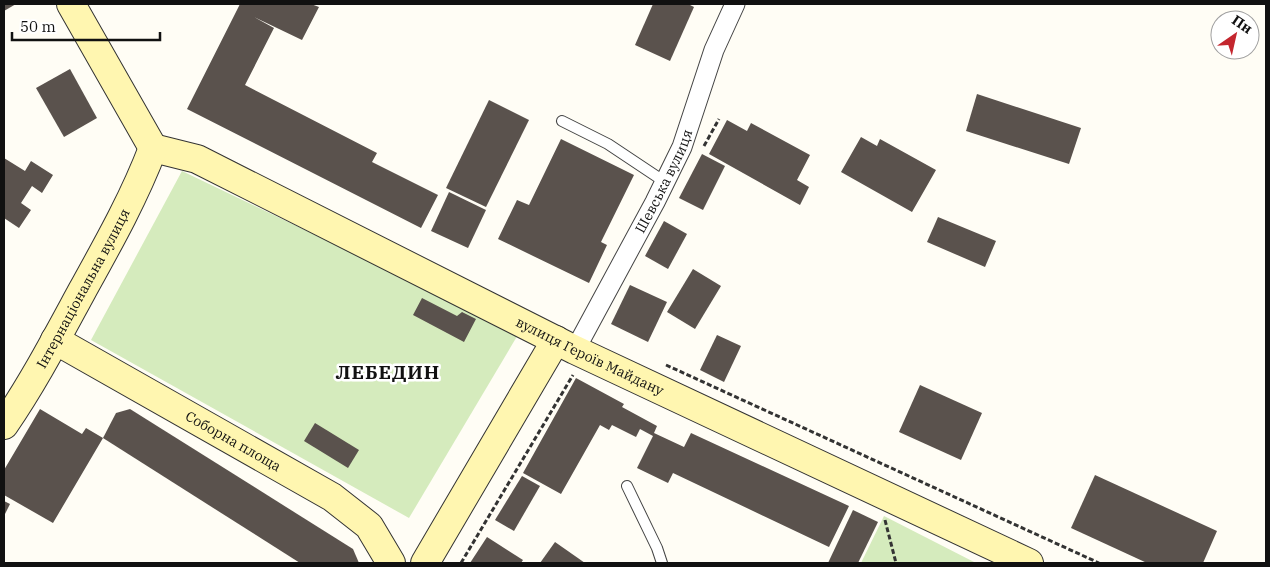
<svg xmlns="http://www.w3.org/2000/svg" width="1270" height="567" font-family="'IBM Plex Serif',serif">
	<rect width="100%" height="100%" fill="#fffdf5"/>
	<g fill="#d5ebbd">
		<polygon points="182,171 519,333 409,518 91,340"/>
		<polygon points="884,516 976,563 861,563"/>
	</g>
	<g fill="#5a524d">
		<polygon points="4,4 16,4 4,11"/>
		<polygon points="240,4 311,4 319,7 302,40 254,17 274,28 245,85 377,153 372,162 438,195 421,228 187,109"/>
		<polygon points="653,4 688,4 694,7 670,61 635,45"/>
		<polygon points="70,69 97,118 64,137 36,88"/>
		<polygon points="977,94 1081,128 1069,164 966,131"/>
		<polygon points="489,100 529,120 486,207 446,188"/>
		<polygon points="727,120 747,131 751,123 810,155 797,180 809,187 800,205 709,154"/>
		<polygon points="861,137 877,146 880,139 936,170 912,212 841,172"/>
		<polygon points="561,139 634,175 601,242 607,245 589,283 498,239 517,200 529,205"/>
		<polygon points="702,154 725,166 703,210 679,198"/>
		<polygon points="4,158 25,171 31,161 53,175 42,193 32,186 21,203 31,210 19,228 4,218"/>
		<polygon points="449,192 486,210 468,248 431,231"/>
		<polygon points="938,217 996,241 985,267 927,242"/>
		<polygon points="664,221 687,234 668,269 645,256"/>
		<polygon points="693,269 721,286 695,329 667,312"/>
		<polygon points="630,285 667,302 648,342 611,324"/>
		<polygon points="422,298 457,316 462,312 476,319 464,342 413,315"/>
		<polygon points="717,335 741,346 724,382 700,370"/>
		<polygon points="576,378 624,404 622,407 657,426 654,433 684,447 691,433 849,506 829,547 673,473 668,483 637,468 653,436 640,429 636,437 612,425 609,430 600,425 561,494 523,473"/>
		<polygon points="920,385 982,413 961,460 899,432"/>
		<polygon points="40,409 82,434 86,428 103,438 53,523 4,495 4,470"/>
		<polygon points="130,409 353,549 359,563 300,563 103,438 116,413"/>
		<polygon points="315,423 359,450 348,468 304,441"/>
		<polygon points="1095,475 1217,531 1203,563 1147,563 1071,528"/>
		<polygon points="522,476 540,486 514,531 495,520"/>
		<polygon points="4,501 10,504 4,516"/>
		<polygon points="853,510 878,522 858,563 828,563"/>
		<polygon points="487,537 523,560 521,563 470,563"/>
		<polygon points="555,542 585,563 540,563"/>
	</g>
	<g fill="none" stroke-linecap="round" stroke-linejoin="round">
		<g stroke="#444" stroke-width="12">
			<g id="lane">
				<polyline points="562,121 608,144 665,182"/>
				<polyline points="627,486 657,548 662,563"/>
			</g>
		</g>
		<g stroke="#444" stroke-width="21">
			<g id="street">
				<path id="s1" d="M 575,350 L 655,202 L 682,147 L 714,50 L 735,4"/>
			</g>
		</g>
		<g stroke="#333" stroke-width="30">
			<g id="secondary">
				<polyline points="71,4 153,148"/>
				<path id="s2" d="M 153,148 L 197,159 L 575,350 L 1029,563"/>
				<path id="s3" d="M 55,340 L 332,497 L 369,526 L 391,563"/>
				<path id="s4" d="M 4,425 C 33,383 57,337 82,291 C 108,244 134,198 153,148"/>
				<polyline points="425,563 556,340"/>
			</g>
		</g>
		<g stroke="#333" stroke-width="3" stroke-dasharray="5 2.5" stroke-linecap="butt">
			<polyline points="704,146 719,119"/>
			<polyline points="666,365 1099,563"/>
			<polyline points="885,520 896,563"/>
			<polyline points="461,563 573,375"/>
		</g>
		<use href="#lane" stroke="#fff" stroke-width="10"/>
		<use href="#street" stroke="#fff" stroke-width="19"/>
		<use href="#secondary" stroke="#fff6b0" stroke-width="28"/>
	</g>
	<g text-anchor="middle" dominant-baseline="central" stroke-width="5" stroke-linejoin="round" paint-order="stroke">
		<g font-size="14" fill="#111" stroke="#fff">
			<text stroke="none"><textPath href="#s1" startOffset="191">Шевська вулиця</textPath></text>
			<text stroke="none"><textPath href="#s4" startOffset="158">Інтернаціональна вулиця</textPath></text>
			<text stroke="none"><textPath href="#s2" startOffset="485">вулиця Героїв Майдану</textPath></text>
			<text stroke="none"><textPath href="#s3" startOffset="205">Соборна площа</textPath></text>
		</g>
		<g font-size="19" font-weight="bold" letter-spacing="1" fill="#111" stroke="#fff">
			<text x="388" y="372">ЛЕБЕДИН</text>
		</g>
	</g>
	<rect width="1270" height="567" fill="none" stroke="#111111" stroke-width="10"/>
	<g transform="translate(1235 35) rotate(34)"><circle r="24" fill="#ffffff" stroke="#a0a0a0"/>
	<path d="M0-4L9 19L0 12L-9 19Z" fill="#c4262e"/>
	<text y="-8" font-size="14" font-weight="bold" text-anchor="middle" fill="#111111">Пн</text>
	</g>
	<path d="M12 32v8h148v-8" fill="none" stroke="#111111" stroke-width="2.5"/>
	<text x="20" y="32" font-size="15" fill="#111111" stroke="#ffffff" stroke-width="4" paint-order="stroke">50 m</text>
</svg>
